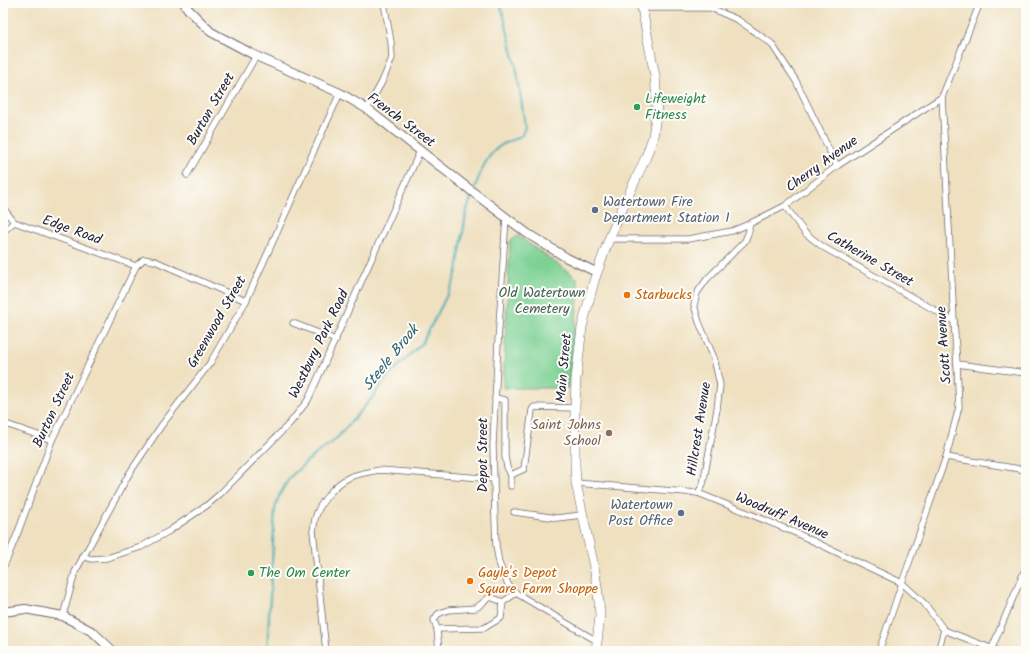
<svg xmlns="http://www.w3.org/2000/svg" width="1029" height="654" font-family="Kalam,sans-serif">
	<rect width="100%" height="100%" fill="#fdfcf7"/>
	<filter id="ink" filterUnits="userSpaceOnUse"><feTurbulence type="fractalNoise" baseFrequency=".025" numOctaves="2"/><feDisplacementMap in="SourceGraphic" scale="8" xChannelSelector="R" yChannelSelector="G"/><feConvolveMatrix kernelMatrix="1 2 1 2 8 2 1 2 1" color-interpolation-filters="sRGB"/></filter>
	<filter id="wash" filterUnits="userSpaceOnUse"><feTurbulence type="fractalNoise" baseFrequency=".012" numOctaves="4" result="noise"/><feDisplacementMap in="SourceGraphic" scale="16" xChannelSelector="R" yChannelSelector="G"/><feGaussianBlur stdDeviation="0.9" result="paint"/><feColorMatrix in="noise" values="0 0 0 0 0 0 0 0 0 0 0 0 0 0 0 0 0 1.4 0 .05"/><feComposite in="paint" operator="in"/></filter>
	<g filter="url(#wash)">
		<rect width="100%" height="100%" fill="#efe0c0"/>
		<polygon fill="#7dd194" stroke="#507a68" points="518,236 577,278 579,291 568,388 503,388 510,241"/>
		<g fill="none" stroke-linecap="round" stroke-linejoin="round">
			<g stroke="#3aabb4" stroke-width="2">
				<path d="M 474,191 C 480,173 486,153 505,143 C 511,140 517,139 522,135 L 525,127 L 517,71 L 505,21 L 500,3"/>
				<polyline points="267,651 275,509 279,496 284,487 290,477 312,457 336,439 372,398 386,378 422,343 438,313 453,283 457,271 466,213 472,195"/>
			</g>
		</g>
	</g>
	<g filter="url(#ink)">
		<g fill="none" stroke-linecap="round" stroke-linejoin="round">
			<g stroke="#6a646a" stroke-width="7">
				<g id="street">
					<polyline points="642,8 711,8 738,20 771,43 796,81 837,166"/>
					<polyline points="367,109 382,82 392,58 391,42 384,3"/>
					<polyline points="187,175 256,56"/>
					<polyline points="785,206 805,233 823,247 954,321"/>
					<polyline points="3,208 14,222"/>
					<polyline points="506,217 498,342 493,445 495,520 496,545 499,563 504,576 509,586 516,593 590,637 597,640"/>
					<polyline points="3,232 14,222 136,266"/>
					<polyline points="609,239 688,239 732,231 749,224 785,206 837,166 942,97 980,3"/>
					<polyline points="293,323 336,340"/>
					<polyline points="957,364 1026,373"/>
					<polyline points="495,398 505,400 505,457 507,467 511,475"/>
					<polyline points="3,423 52,440"/>
					<polyline points="946,457 1026,470"/>
					<polyline points="511,475 524,469 532,410 534,407 575,408"/>
					<polyline points="576,483 698,493 745,512 796,533 902,583 924,603 944,630"/>
					<polyline points="511,486 511,475"/>
					<polyline points="698,493 703,484 717,409 720,385 714,358 699,322 694,305 697,293 707,279 745,241 749,231 749,224"/>
					<polyline points="514,512 557,518 582,515"/>
					<polyline points="83,556 91,559 107,558 141,547 169,531 206,506 220,494 290,423 308,400 420,151"/>
					<polyline points="3,567 7,559 18,532 52,440 136,266 144,259 155,261 246,301"/>
					<polyline points="63,616 75,572 129,474 161,426 210,363 246,301 340,93"/>
					<polyline points="437,629 434,620 438,614 448,610 476,608 490,597 503,602"/>
					<polyline points="944,630 998,651"/>
					<polyline points="992,648 1026,567"/>
					<path d="M 326,651 L 313,531 C 314,527 314,523 315,519 C 319,503 335,484 350,477 C 360,473 370,472 380,470 L 494,479"/>
					<polyline points="439,651 437,629 484,628 501,618 503,602 516,593"/>
					<polyline points="879,651 902,583 946,457 959,407 957,364 954,321 942,97"/>
					<polyline points="938,651 944,630"/>
				</g>
			</g>
			<g stroke="#6a646a" stroke-width="10">
				<g id="secondary">
					<polyline points="184,3 188,9 211,32 256,56 340,93 367,109 478,196 528,234 567,258 596,272"/>
					<polyline points="3,612 25,609 63,616 93,632 113,651"/>
				</g>
			</g>
			<g stroke="#6a646a" stroke-width="10">
				<polyline id="primary" points="596,651 600,616 599,602 595,572 576,483 575,464 575,408 576,379 582,327 594,281 609,239 623,207 646,157 653,137 656,115 657,103 655,76 641,3"/>
			</g>
			<use href="#street" stroke="#fff" stroke-width="5.5"/>
			<use href="#secondary" stroke="#fff" stroke-width="8"/>
			<use href="#primary" stroke="#fff" stroke-width="9"/>
		</g>
	</g>
	<g fill="#2e9e5b" stroke="#fdfcf7" stroke-width="1.5">
		<circle cx="637" cy="107" r="4"/>
		<circle cx="251" cy="573" r="4"/>
	</g>
	<g fill="#5c6f8a" stroke="#fdfcf7" stroke-width="1.5">
		<circle cx="595" cy="210" r="4"/>
		<circle cx="681" cy="513" r="4"/>
	</g>
	<g fill="#e8710a" stroke="#fdfcf7" stroke-width="1.5">
		<circle cx="627" cy="295" r="4"/>
		<circle cx="470" cy="581" r="4"/>
	</g>
	<circle fill="#8d6e63" stroke="#fdfcf7" stroke-width="1.5" cx="609" cy="433" r="4"/>
	<g text-anchor="middle" dominant-baseline="central" stroke-width="4" stroke-linejoin="round" paint-order="stroke">
		<g font-size="14" fill="#27864d" stroke="#fdfcf7" text-anchor="start">
			<text x="645" y="99">Lifeweight<tspan x="645" dy="16">Fitness</tspan></text>
			<text x="259" y="573">The Om Center</text>
		</g>
		<g font-size="14" fill="#22223b" stroke="#fdfcf7">
			<text transform="translate(211 109) rotate(-60)">Burton Street</text>
			<text transform="translate(401 120) rotate(37)">French Street</text>
			<text transform="translate(822 164) rotate(-36)">Cherry Avenue</text>
			<text transform="translate(72 230) rotate(20)">Edge Road</text>
			<text transform="translate(870 259) rotate(30)">Catherine Street</text>
			<text transform="translate(217 322) rotate(-60)">Greenwood Street</text>
			<text transform="translate(319 344) rotate(-64)">Westbury Park Road</text>
			<text transform="translate(944 345) rotate(-94)">Scott Avenue</text>
			<text transform="translate(564 368) rotate(-85)">Main Street</text>
			<text transform="translate(54 410) rotate(-65)">Burton Street</text>
			<text transform="translate(699 429) rotate(-81)">Hillcrest Avenue</text>
			<text transform="translate(483 455) rotate(-90)">Depot Street</text>
			<text transform="translate(782 516) rotate(23)">Woodruff Avenue</text>
		</g>
		<g font-size="14" fill="#4e5e75" stroke="#fdfcf7" text-anchor="start">
			<text x="603" y="202">Watertown Fire<tspan x="603" dy="16">Department Station 1</tspan></text>
			<text x="673" y="505" text-anchor="end">Watertown<tspan x="673" dy="16">Post Office</tspan></text>
		</g>
		<g font-size="14" fill="#425f5a" stroke="#fdfcf7">
			<text x="542" y="293">Old Watertown<tspan x="542" dy="16">Cemetery</tspan></text>
		</g>
		<g font-size="14" fill="#c56008" stroke="#fdfcf7" text-anchor="start">
			<text x="635" y="295">Starbucks</text>
			<text x="478" y="573">Gayle's Depot<tspan x="478" dy="16">Square Farm Shoppe</tspan></text>
		</g>
		<g font-size="14" fill="#785e54" stroke="#fdfcf7" text-anchor="end">
			<text x="601" y="425">Saint Johns<tspan x="601" dy="16">School</tspan></text>
		</g>
		<g font-size="15" font-style="italic" fill="#2d6071" stroke="#fdfcf7">
			<text transform="translate(391 358) rotate(-51)">Steele Brook</text>
		</g>
	</g>
	<rect width="1029" height="654" fill="none" stroke="#fdfcf7" stroke-width="16"/>
</svg>
